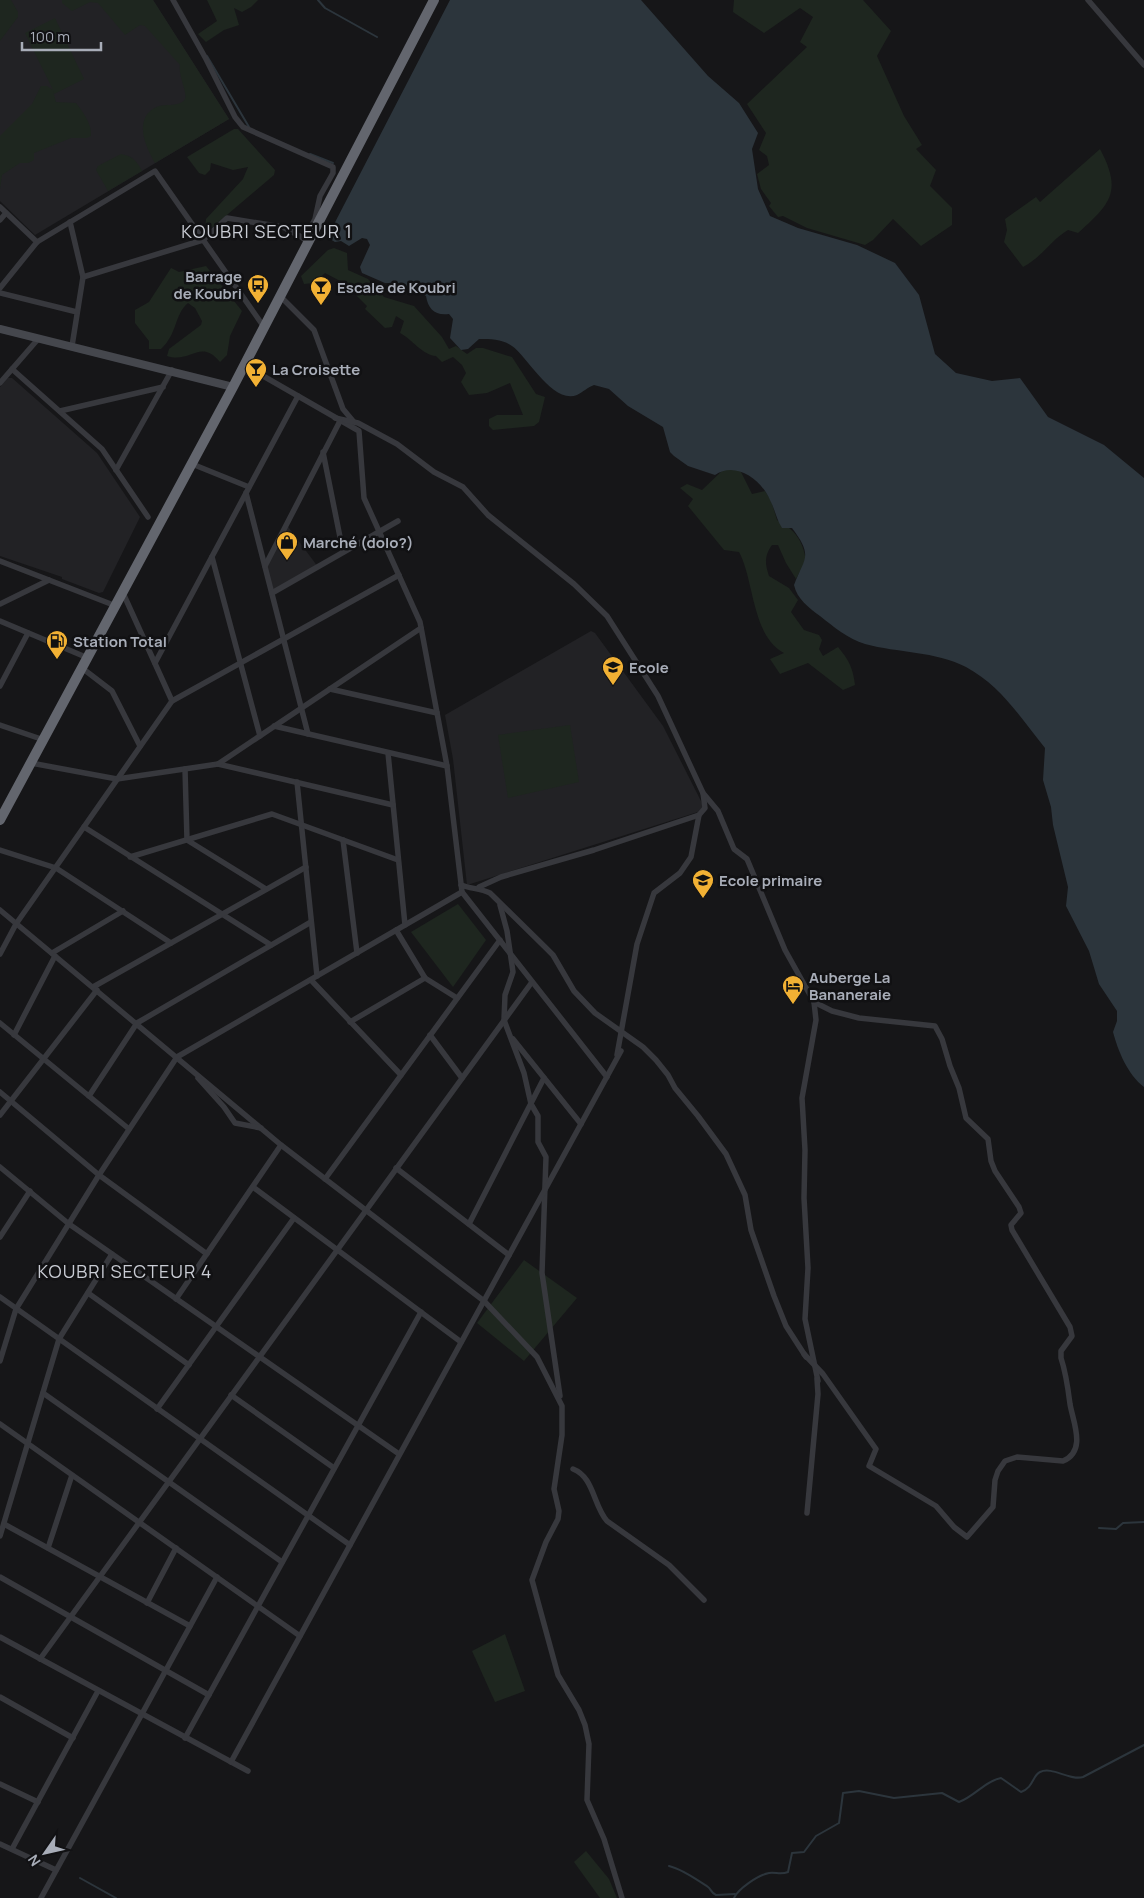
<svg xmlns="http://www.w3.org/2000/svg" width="1144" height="1898" font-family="Manrope,sans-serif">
	<rect width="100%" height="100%" fill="#161618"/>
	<g fill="#222225">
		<polygon points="0,0 153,0 229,119 35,235 0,201"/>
		<polygon points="8,378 12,378 97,453 140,517 103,592 99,593 62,579 62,577 0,556 0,387"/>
		<polygon points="286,524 318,567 272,593 265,566"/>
		<polygon points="591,631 595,633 663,726 703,805 701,811 467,885 453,759 445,715"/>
	</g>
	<g fill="#1e261f">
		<polygon points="0,0 11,0 18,12 18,17 0,41"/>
		<path d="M 62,0 L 153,0 L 229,119 L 155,163 C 145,146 132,116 159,106 C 166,104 180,107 185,99 C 188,94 178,75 180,65 L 145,26 L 140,25 L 125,35 L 98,3 L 90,2 L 72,11 L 62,3 Z"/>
		<polygon points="207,0 258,0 251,7 242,12 234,8 239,25 224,30 206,42 198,34 217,21"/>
		<polygon points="734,0 863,0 891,31 877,56 904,116 922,145 916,149 936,170 930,186 952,208 952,225 921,246 893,219 873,240 865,245 807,228 783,216 778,217 769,206 771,203 761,189 757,174 769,165 767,156 759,150 766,133 747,104 807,47 800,42 813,17 800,8 764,33 733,12"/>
		<path d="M 55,18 L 84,79 L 54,94 L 53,91 L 56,102 L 76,103 C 83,112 92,124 91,136 L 87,138 L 71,138 L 34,153 L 34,160 L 28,163 L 20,163 L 2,175 L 0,189 L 0,136 L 32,104 L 41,86 L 47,86 L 53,90 L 25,33 Z"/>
		<polygon points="234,129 238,129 275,170 274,175 208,231 205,231 206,219 243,179 248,167 233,170 211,163 210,170 205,175 199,173 187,157"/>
		<path d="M 1100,149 C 1123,192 1110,204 1078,233 L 1068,230 C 1051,240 1041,258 1023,267 L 1004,242 L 1007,230 L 1005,219 L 1036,197 L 1040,202 Z"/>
		<path d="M 121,154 C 132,156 137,161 142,171 L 108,191 L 96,170 L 98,166 Z"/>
		<path d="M 334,248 L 347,253 L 348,270 L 368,279 L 384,297 L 414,306 L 442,337 L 449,349 L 456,346 L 467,354 L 476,348 L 483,348 L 512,357 L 536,394 L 545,397 L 539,422 L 534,426 L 493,430 L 489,426 L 489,419 L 497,415 L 523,415 L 510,383 L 487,393 L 469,395 L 461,382 L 466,373 L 462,365 L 453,357 L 442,362 L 436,356 C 422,355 412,339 400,333 L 404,321 L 396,316 L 392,327 L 385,328 L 365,309 L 367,306 L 344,283 L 325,273 L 314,283 L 304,284 L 301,276 L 328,250 Z"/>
		<path d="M 206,266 L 242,311 L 230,336 L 227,355 L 220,362 C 200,338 191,364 167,356 L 169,349 L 201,325 L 202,321 L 195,308 L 188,303 C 174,315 178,333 161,349 L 149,349 L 149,341 L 135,323 L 135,310 L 149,302 L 171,268 L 179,272 Z"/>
		<path d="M 724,469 L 740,470 L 752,494 L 765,491 L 771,500 L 777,520 C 795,530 803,540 806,561 L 796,579 L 786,563 L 778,545 L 772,545 C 764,556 765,564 769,576 L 789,588 L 798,600 L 791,612 L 804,630 L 819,635 L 822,640 L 819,649 L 823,656 L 838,647 C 849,660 853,668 855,685 L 843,690 L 808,663 L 780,674 L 770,659 L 784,653 C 752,637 754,579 739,552 L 724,550 L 688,506 L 693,499 L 680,488 L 687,484 L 702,490 Z"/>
		<polygon points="570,725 579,782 508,798 498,735"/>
		<polygon points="458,904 486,940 453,987 411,932"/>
		<polygon points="524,1260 577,1298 524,1361 477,1323"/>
		<polygon points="505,1634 525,1691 495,1702 472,1651"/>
		<polygon points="586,1851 609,1879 617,1898 600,1898 574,1862"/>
	</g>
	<path fill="#2c353c" d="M 450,0 L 641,0 L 708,76 L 739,103 L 758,133 L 752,149 L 758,189 L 770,216 L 798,228 L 857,245 L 895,263 L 919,295 L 935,354 L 956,373 L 992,381 L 1020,378 L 1048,417 L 1104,445 L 1144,478 L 1144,1087 C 1128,1075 1118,1051 1113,1032 L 1117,1021 L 1117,1011 L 1099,984 L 1089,951 L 1066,906 L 1068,887 L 1053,825 L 1051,807 L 1043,780 L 1045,748 C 1020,717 1001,686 966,667 C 935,651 898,653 865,644 C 848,639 834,627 820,616 C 809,608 797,599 794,585 C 804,558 814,557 792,528 L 782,528 C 776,519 775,509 770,500 C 761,479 735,461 715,475 L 688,466 L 674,456 L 670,452 L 663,427 L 628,406 L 609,389 L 594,385 C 588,387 583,392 577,395 C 553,405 527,356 512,346 C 502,339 492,339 479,339 L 468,349 L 461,350 L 450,338 L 453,319 L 449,314 C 435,316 428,309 426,296 L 417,290 L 389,294 L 389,291 L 393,287 L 390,283 L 385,283 L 362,273 L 360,267 L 370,245 L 367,239 L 362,238 L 349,246 L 341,241 L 335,242 L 330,239 L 330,232 Z"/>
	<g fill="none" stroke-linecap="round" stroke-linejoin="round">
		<g stroke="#2c353c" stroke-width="2">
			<polyline points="318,0 325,8 377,37"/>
			<polyline points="207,56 249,127"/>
			<polyline points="310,154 333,163"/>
			<polyline points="1099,1528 1116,1529 1123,1523 1144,1522"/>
			<path d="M 669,1866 C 682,1869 696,1879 708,1887 C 711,1889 711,1893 716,1895 L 735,1894"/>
			<polyline points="80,1878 116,1898"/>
			<path d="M 734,1898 C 738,1889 758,1875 769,1873 C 776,1872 781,1875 788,1872 L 792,1853 L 804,1852 L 816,1836 L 839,1823 L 843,1793 L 859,1791 L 894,1798 L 942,1793 L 959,1802 C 975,1796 985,1781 1001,1778 L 1021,1792 C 1034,1787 1032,1776 1040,1772 C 1052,1766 1070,1781 1083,1777 L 1144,1745"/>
		</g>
		<g stroke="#37383d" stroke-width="5.5">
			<polyline points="173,0 206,59 235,117 243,127 333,167 333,173 320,196 315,219 304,239"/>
			<polyline points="1088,0 1144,65"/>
			<polyline points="0,207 37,242"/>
			<polyline points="0,220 6,213"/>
			<polyline points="70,222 83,277 72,346"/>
			<polyline points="83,277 203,240 227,218 283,227 305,239"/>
			<polyline points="0,288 37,242 155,171 264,327"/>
			<polyline points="0,293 77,312"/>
			<polyline points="280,296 314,330 343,409 353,421"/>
			<polyline points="244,365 359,431 364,498 420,622 447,766 462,892 607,1077"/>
			<polyline points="12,369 102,449 148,517"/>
			<polyline points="0,383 39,338"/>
			<polyline points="60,411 163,387"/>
			<polyline points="335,418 358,423 397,444 434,472 463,487 488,515 574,584 607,616 658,696 703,793 718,811 734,849 747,859 785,950 814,1002 816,1020 802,1098 805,1150 804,1198 808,1268 805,1319 818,1381"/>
			<polyline points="323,452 343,552"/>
			<polyline points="192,464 249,487"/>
			<polyline points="116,470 172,370"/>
			<polyline points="246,493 308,734"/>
			<polyline points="212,557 260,736"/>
			<polyline points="0,561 116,606"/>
			<polyline points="265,566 340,421"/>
			<polyline points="123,593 172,701"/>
			<polyline points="272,593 398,521"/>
			<polyline points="0,604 49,580"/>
			<polyline points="0,621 88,658"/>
			<polyline points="155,663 298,396"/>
			<polyline points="82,668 112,691 140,746"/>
			<polyline points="0,686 28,633"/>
			<polyline points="330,689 437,713"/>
			<polyline points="0,725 44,740"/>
			<polyline points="274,726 447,766"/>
			<polyline points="388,753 405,925"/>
			<polyline points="31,763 117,779 218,764 393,805"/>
			<polyline points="218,764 421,628"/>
			<polyline points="185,769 187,840 266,889"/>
			<polyline points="297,782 317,976"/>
			<polyline points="84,827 271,945"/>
			<polyline points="343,840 357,953"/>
			<polyline points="0,850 56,868 171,943"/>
			<polyline points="130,857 272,814 398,860"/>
			<path d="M 461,885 C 471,889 480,888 490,893 L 545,947 L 553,955 L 574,991 L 595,1013 L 643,1047 L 656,1060 L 668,1075 L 675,1088 L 698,1116 L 726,1154 L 745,1195 L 751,1230 L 774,1296 L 786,1326 L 806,1357"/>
			<polyline points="479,887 501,877 594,850 699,815 705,808 703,793"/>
			<polyline points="500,905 507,931 513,972 505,995 504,1020 524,1073 531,1104 538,1116 538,1142 546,1157 542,1273 560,1396"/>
			<polyline points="0,910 281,1145 484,1301 537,1357 562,1406 562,1435 554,1489 559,1511 558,1519 546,1542 532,1580 558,1675 579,1710 585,1725 589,1744 587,1800 604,1839 622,1898"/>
			<polyline points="396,930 425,978 457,998"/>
			<polyline points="52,953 123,911"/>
			<polyline points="0,954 16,924 172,701 399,575"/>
			<polyline points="311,980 401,1075"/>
			<polyline points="93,987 306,867"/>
			<polyline points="350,1022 425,978"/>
			<polyline points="0,1023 129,1129"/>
			<polyline points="14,1035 55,956"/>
			<polyline points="430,1035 462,1078"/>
			<polyline points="513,1039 581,1124"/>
			<polyline points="617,1055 637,944 654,893 680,873 691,857 699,815"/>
			<polyline points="198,1078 224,1107 235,1123 261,1128"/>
			<polyline points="0,1092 99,1175 207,1254"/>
			<polyline points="89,1096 137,1023 311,922"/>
			<polyline points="0,1115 97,990"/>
			<polyline points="0,1167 69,1224 399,1454"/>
			<polyline points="396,1168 509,1255"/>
			<polyline points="325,1179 500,940"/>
			<polyline points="253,1187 461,1342"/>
			<polyline points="469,1224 544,1078"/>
			<polyline points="0,1237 30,1191"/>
			<polyline points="88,1293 189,1365"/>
			<polyline points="0,1297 350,1545"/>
			<polyline points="176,1299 281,1145"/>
			<path d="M 804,1354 L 823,1374 L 876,1449 L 869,1466 L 936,1506 L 954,1527 L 967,1537 L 993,1507 L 995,1480 L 998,1471 L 1005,1461 L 1017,1457 L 1063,1461 C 1087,1451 1073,1422 1070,1404 C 1068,1388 1066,1373 1061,1358 L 1061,1351 L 1072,1336 L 1070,1327 L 1012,1230 L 1011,1225 L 1021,1213 L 1019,1207 L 995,1171 L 991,1161 L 988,1139 L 966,1118 L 959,1088 L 950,1066 L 942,1039 L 935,1026 L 859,1018 L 832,1011 L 814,1002"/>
			<polyline points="0,1361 16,1309 99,1175 177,1057 462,892"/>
			<polyline points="43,1393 282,1562"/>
			<polyline points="231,1395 334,1468"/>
			<polyline points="157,1409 294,1218"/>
			<polyline points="0,1424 300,1636"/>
			<path d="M 573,1469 C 594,1477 593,1505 607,1521 L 669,1565 L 704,1600"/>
			<polyline points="807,1513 818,1394 817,1379"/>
			<polyline points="4,1524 190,1626"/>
			<polyline points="0,1536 59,1339 112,1254"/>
			<polyline points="48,1548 72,1475"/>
			<polyline points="0,1577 209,1695"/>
			<polyline points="147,1603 176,1548"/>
			<polyline points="0,1637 248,1771"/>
			<polyline points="40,1659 532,982"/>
			<polyline points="0,1697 73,1738"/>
			<polyline points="185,1738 421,1312"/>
			<polyline points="231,1762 621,1051"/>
			<polyline points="0,1784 38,1802"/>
			<polyline points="0,1844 56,1870"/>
			<polyline points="12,1849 98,1691"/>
			<polyline points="41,1898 217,1577"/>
		</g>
		<polyline stroke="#45474d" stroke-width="8" points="0,329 233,387"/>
		<polyline stroke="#63666e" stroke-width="10" points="0,820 233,387 434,0"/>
	</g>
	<defs>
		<g id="bus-pin" transform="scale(1.125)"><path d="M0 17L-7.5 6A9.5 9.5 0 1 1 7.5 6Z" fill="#f2b134" stroke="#111113"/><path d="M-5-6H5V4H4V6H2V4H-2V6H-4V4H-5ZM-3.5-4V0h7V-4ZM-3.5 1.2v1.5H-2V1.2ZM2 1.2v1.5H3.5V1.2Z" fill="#111"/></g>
		<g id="bar-pin" transform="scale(1.125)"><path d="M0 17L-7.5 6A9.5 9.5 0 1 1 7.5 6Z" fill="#f2b134" stroke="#111113"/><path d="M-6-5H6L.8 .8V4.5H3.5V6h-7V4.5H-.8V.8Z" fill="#111"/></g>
		<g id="shop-pin" transform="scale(1.125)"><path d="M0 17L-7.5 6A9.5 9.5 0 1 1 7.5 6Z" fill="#f2b134" stroke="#111113"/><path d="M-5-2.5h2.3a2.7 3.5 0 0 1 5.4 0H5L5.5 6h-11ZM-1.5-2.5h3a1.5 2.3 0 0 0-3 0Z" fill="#111"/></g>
		<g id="fuel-pin" transform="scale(1.125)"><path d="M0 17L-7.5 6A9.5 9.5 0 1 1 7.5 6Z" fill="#f2b134" stroke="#111113"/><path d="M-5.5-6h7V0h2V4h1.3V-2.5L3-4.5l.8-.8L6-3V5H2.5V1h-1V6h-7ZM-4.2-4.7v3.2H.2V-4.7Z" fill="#111"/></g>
		<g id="school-pin" transform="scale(1.125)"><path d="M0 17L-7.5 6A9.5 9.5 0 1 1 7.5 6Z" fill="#f2b134" stroke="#111113"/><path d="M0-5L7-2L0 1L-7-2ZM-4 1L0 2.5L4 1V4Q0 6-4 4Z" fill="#111"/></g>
		<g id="hotel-pin" transform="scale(1.125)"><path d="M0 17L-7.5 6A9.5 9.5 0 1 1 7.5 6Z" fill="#f2b134" stroke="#111113"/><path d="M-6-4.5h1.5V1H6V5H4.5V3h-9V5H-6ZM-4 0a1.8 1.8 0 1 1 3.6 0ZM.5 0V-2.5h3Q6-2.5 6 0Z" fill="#111"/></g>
	</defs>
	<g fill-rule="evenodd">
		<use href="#bus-pin" x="258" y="285"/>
		<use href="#bar-pin" x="321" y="287"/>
		<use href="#bar-pin" x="256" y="369"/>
		<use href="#shop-pin" x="287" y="542"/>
		<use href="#fuel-pin" x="57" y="641"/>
		<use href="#school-pin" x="613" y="667"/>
		<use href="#school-pin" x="703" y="880"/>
		<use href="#hotel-pin" x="793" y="986"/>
	</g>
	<g text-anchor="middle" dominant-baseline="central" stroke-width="5" stroke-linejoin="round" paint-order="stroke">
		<g font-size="15" font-weight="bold" fill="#a8adb8" stroke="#111113" text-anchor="start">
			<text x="242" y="276" text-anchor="end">Barrage<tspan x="242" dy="17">de Koubri</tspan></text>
			<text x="337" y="287">Escale de Koubri</text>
			<text x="272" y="369">La Croisette</text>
			<text x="303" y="542">Marché (dolo?)</text>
			<text x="73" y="641">Station Total</text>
			<text x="629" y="667">Ecole</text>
			<text x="719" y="880">Ecole primaire</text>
			<text x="809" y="977">Auberge La<tspan x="809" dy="17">Bananeraie</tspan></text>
		</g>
		<g font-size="18" letter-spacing="1" fill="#c9ccd4" stroke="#111113">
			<text x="267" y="231">KOUBRI SECTEUR 1</text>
			<text x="125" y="1271">KOUBRI SECTEUR 4</text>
		</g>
	</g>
	<g transform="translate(45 1853) rotate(236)" stroke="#111113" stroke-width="4" paint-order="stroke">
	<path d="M0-4L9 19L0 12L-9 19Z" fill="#a8adb8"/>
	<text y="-8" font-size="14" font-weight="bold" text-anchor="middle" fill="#a8adb8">N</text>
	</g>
	<path d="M22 42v8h79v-8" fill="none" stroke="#a8adb8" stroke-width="2.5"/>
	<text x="30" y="42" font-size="15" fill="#a8adb8" stroke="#111113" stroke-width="4" paint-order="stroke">100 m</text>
</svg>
